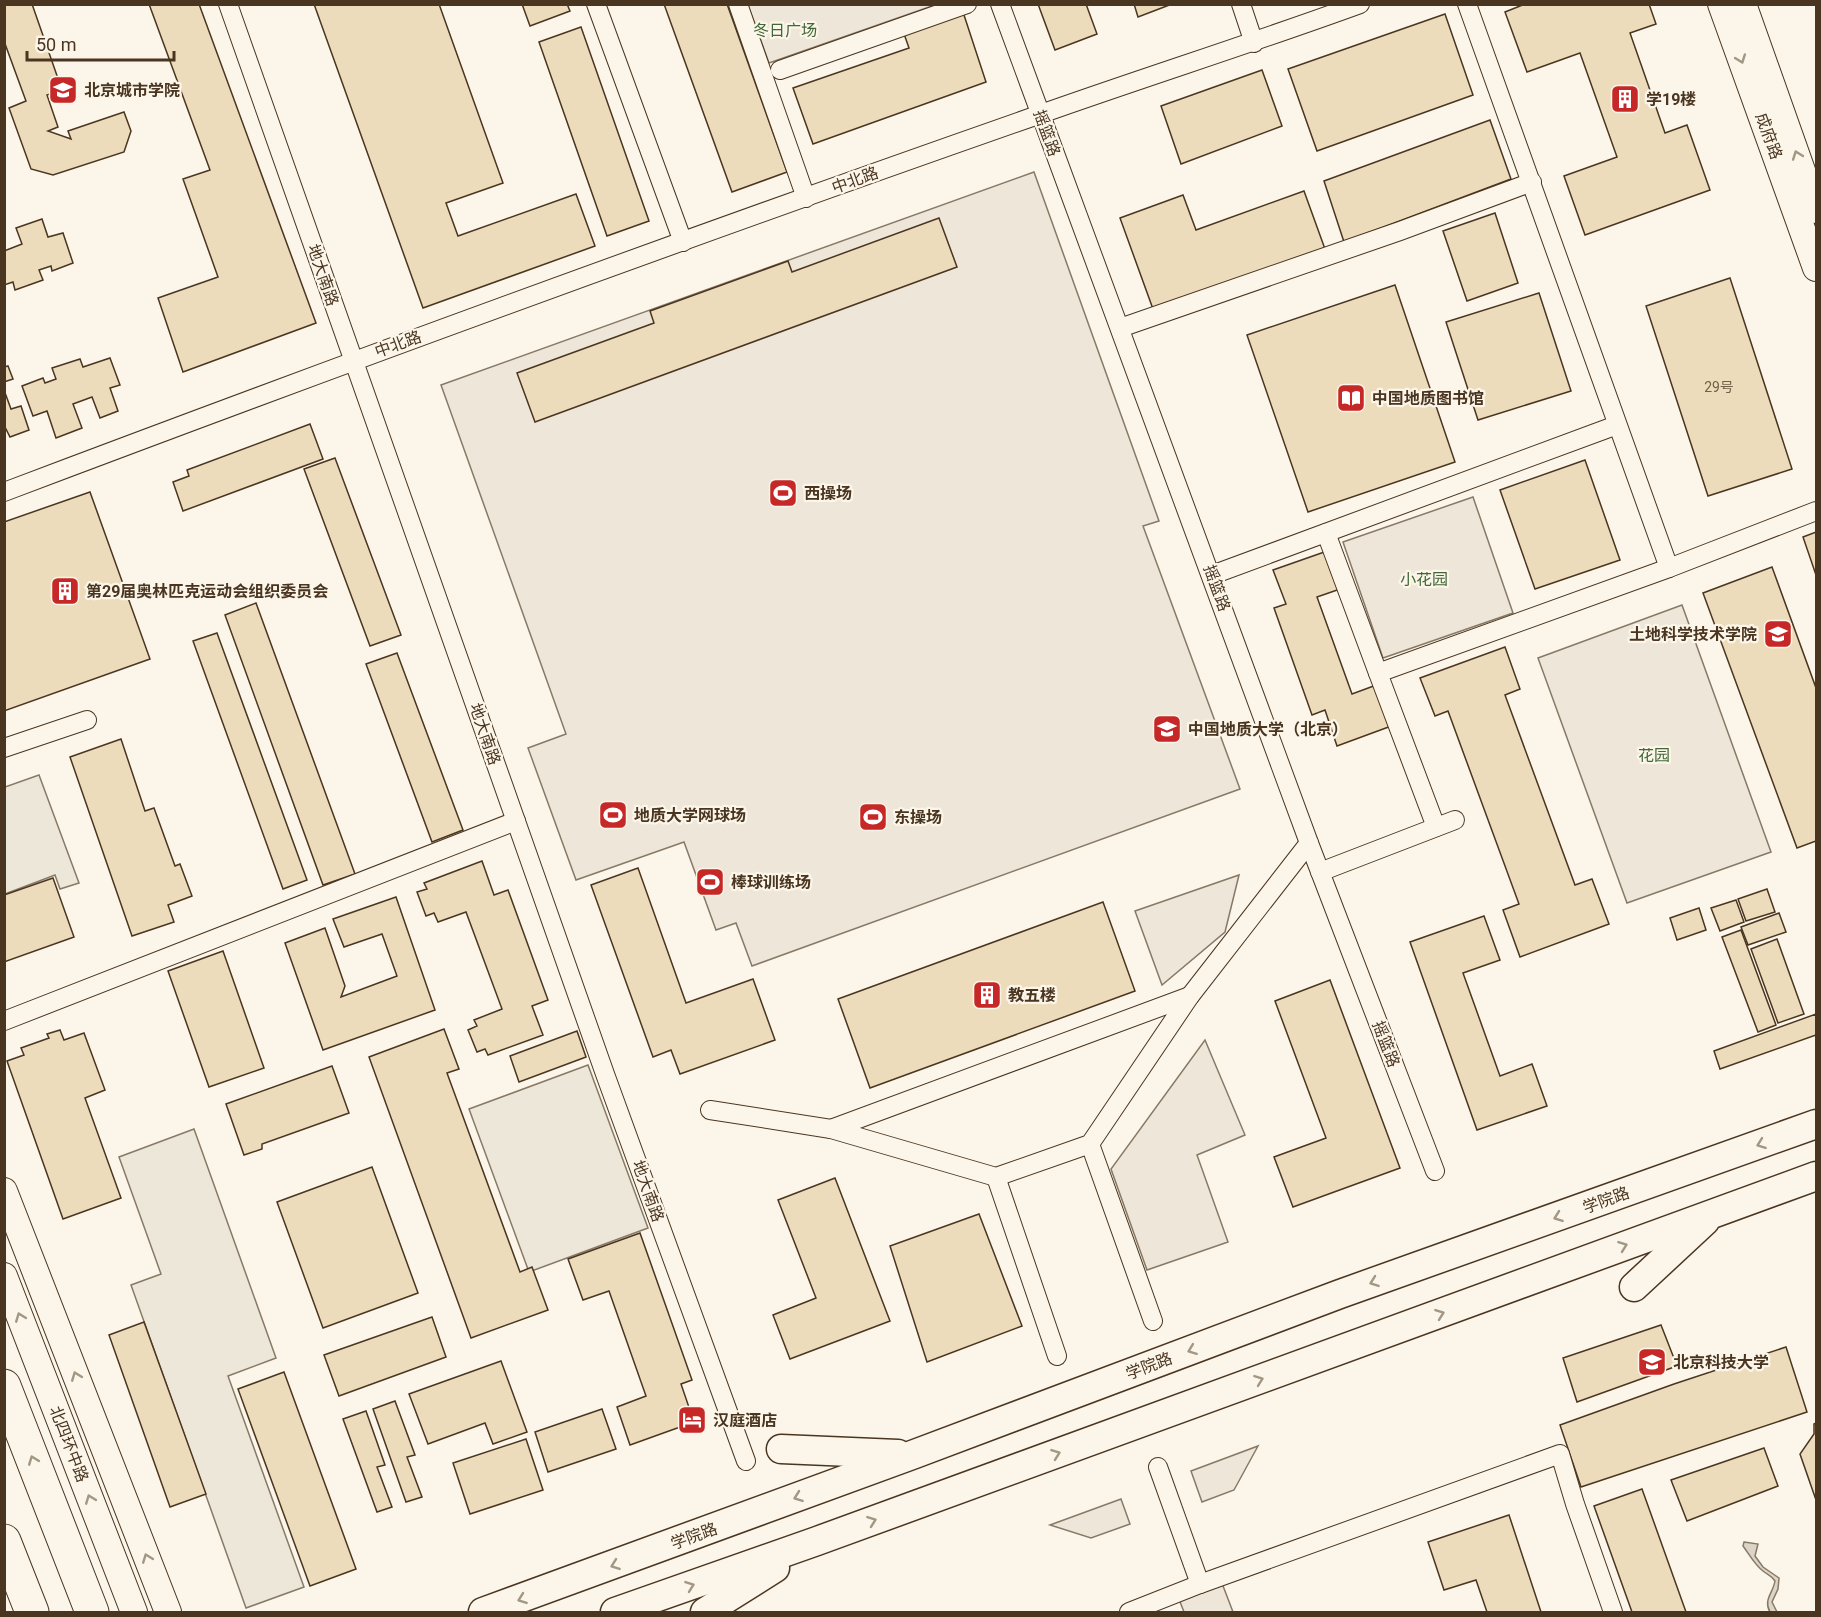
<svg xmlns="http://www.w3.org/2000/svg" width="1821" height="1617" font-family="Roboto,'Noto Sans SC',sans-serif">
	<rect width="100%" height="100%" fill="#fbf6e9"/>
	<g fill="#ede6d9" stroke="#887966" stroke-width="1.5">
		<polygon points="748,5 748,4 935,5 769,63"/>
		<polygon points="1034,172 1159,521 1143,526 1240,789 752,966 736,923 716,930 684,842 576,880 528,748 566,734 441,385"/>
		<polygon points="1473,497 1513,613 1383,658 1343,542"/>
		<polygon points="1682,605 1771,852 1627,903 1538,658"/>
		<polygon points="1239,875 1225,932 1162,985 1135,911"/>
		<polygon points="1205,1040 1245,1135 1197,1155 1228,1242 1147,1270 1111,1169"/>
		<polygon points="1258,1446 1234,1490 1202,1502 1191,1471"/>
		<polygon points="1121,1499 1130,1524 1091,1538 1050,1525"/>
		<polygon points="1220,1578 1233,1612 1184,1612 1177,1594"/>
	</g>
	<g fill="#ede7d9" stroke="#887966" stroke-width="1.5">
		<polygon points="39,775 79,883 60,889 55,875 5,894 5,787"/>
		<polygon points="588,1065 648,1228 529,1272 469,1109"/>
		<polygon points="194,1129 276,1358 228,1376 304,1587 246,1608 131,1285 161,1274 119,1157"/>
	</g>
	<path fill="#dcd4c6" stroke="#887966" stroke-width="1.5" d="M 1744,1542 L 1758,1544 L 1755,1556 L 1763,1567 L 1779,1578 L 1778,1589 L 1772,1602 L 1777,1612 L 1770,1612 C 1763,1600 1773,1593 1775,1581 C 1771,1575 1768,1575 1763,1571 C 1755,1565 1749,1554 1743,1546 Z"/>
	<g fill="#ecdcbc" stroke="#4a3520" stroke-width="1.5">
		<polygon points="4,4 32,4 62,90 47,95 58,127 48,131 71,139 68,131 124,112 131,131 124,152 53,175 31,169 9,108 26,101 4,41"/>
		<polygon points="149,4 199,4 316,323 183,372 158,298 218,277 183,179 210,170"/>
		<polygon points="314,4 439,4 503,183 446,203 458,236 576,194 595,246 423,308"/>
		<polygon points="522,4 567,4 570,11 530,26"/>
		<polygon points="664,4 727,4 787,172 732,192"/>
		<polygon points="1038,4 1086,4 1097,34 1055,50"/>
		<polygon points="1134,4 1172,4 1138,17"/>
		<polygon points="1525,4 1649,4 1656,24 1630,33 1665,133 1687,125 1710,190 1585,235 1564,176 1617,157 1580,53 1527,72 1505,12"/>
		<polygon points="963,12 986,82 813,144 793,88 909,48 903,31"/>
		<polygon points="1445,14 1473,95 1317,151 1288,69"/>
		<polygon points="581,27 649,221 607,236 539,42"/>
		<polygon points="1262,70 1282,126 1181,164 1161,106"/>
		<polygon points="1490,120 1511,179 1344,242 1324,181"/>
		<polygon points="1304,191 1325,249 1153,309 1120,218 1183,195 1196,230"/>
		<polygon points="1495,213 1518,283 1467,301 1443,231"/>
		<polygon points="939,218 957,267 535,422 517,373 654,323 650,311 788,261 792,272"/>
		<polygon points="42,219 48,237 63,233 73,263 52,271 51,266 39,270 43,280 15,290 13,282 4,285 4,251 22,244 16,228"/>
		<polygon points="1730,278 1792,469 1708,496 1646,306"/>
		<polygon points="1395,285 1455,462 1308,512 1247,335"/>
		<polygon points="1539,293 1571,391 1478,420 1446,322"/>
		<polygon points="110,358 120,385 110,388 118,411 100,418 92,397 73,404 82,428 56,438 47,411 33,416 22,386 43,378 45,383 56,379 52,368 80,359 83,367"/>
		<polygon points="8,366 13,379 4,382 4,367"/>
		<polygon points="4,390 11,409 21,406 29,430 10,437 4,425"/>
		<polygon points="310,424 323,459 183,511 173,482 189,476 187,470"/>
		<polygon points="335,458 401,635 370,646 304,469"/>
		<polygon points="1585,460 1620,560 1535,589 1500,490"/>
		<polygon points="90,492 150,659 4,711 4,522"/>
		<polygon points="1816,532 1816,575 1803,537"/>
		<polygon points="1330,550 1343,588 1317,597 1352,694 1379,684 1394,725 1337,746 1325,710 1312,715 1274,608 1286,604 1273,570"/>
		<polygon points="1772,567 1816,688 1816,841 1797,848 1703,593"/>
		<polygon points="256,603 355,874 323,885 225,615"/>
		<polygon points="217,633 307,880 283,889 193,641"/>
		<polygon points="1505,647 1520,689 1505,695 1575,885 1592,879 1609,924 1520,957 1503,910 1519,904 1448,711 1435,716 1420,678"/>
		<polygon points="397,653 463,830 432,842 366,664"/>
		<polygon points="121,739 145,811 154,808 175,866 180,864 192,896 168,905 174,922 132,936 70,757"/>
		<polygon points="482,861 494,895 508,890 548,1000 532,1006 543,1035 488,1055 485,1049 477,1052 468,1030 477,1026 474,1020 502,1009 466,912 438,922 434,913 426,916 417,892 427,889 424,883"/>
		<polygon points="638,868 686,1003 753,979 775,1040 680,1074 671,1050 653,1057 591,885"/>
		<polygon points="53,878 74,937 4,962 4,895"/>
		<polygon points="1767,889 1775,912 1746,921 1738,899"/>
		<polygon points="396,897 435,1010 323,1050 285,943 325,928 345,986 341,997 397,976 382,934 344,947 333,919"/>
		<polygon points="1736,900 1744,922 1720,931 1711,908"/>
		<polygon points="1103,902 1135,991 870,1088 838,999"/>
		<polygon points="1699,908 1706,930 1677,940 1670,918"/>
		<polygon points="1779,913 1786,932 1748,945 1741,927"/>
		<polygon points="1484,916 1500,960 1463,973 1500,1076 1532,1064 1547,1106 1477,1130 1410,942"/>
		<polygon points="1741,930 1776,1025 1758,1032 1722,937"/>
		<polygon points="1777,939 1804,1014 1778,1023 1751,949"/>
		<polygon points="223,951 264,1068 209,1087 168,971"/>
		<polygon points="1330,980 1400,1168 1293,1207 1274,1157 1326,1138 1275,1001"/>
		<polygon points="1816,1014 1816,1035 1720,1069 1714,1051"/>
		<polygon points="444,1029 459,1069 447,1073 520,1272 532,1267 548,1310 471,1338 369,1057"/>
		<polygon points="60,1030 64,1040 84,1033 105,1090 85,1098 121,1198 63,1219 7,1061 24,1055 21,1048 49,1038 47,1034"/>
		<polygon points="577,1031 586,1057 519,1082 510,1056"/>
		<polygon points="332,1066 349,1113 262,1144 262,1149 244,1155 226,1104"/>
		<polygon points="372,1167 418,1293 323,1328 277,1202"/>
		<polygon points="835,1178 890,1321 790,1359 773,1315 816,1298 778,1200"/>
		<polygon points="979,1214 1022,1326 927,1362 890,1246"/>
		<polygon points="640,1233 692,1380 681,1384 694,1422 630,1445 617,1407 646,1396 609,1291 583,1300 568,1259"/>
		<polygon points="432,1317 446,1357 339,1396 324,1355"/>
		<polygon points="144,1322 206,1494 170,1507 109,1335"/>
		<polygon points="1661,1325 1677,1366 1577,1402 1563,1358"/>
		<polygon points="1786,1347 1807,1412 1581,1487 1560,1425 1674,1384"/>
		<polygon points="501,1361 527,1432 493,1444 485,1423 428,1444 409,1394"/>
		<polygon points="284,1372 356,1569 310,1586 238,1389"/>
		<polygon points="395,1401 415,1455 407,1457 422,1497 406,1502 373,1409"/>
		<polygon points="602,1409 616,1449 548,1472 535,1432"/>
		<polygon points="366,1411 385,1465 377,1467 392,1507 377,1512 343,1419"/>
		<polygon points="1816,1423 1816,1500 1800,1454 1814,1434 1814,1424"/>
		<polygon points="526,1439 543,1490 470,1514 453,1463"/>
		<polygon points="1764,1448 1778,1486 1687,1521 1671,1480"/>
		<polygon points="1642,1489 1686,1612 1632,1612 1594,1506"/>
		<polygon points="1509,1515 1541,1612 1487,1612 1476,1580 1444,1590 1428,1542"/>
	</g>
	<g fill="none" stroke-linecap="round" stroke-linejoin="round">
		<g stroke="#4a3520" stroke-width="20">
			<g id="street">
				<polyline points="228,4 605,1074 746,1461"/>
				<polyline points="596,4 683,242"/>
				<polyline points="738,4 806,198"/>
				<polyline points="1000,4 1309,843 1435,1171"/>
				<polyline points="1241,4 1254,43"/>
				<polyline points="1467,4 1669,568"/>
				<polyline points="780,70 967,4"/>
				<polyline points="1120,328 1400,231 1532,182"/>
				<path d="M 4,492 C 348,362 692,236 1038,115 C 1145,77 1253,43 1360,4"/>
				<polyline points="1326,533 1378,673"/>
				<polyline points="1212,575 1617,425"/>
				<polyline points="4,748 87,720"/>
				<polyline points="1436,827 1378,673 1669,568 1816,511"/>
				<polyline points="1320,872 1455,820"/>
				<polyline points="4,1021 516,821"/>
				<polyline points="710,1110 831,1129 996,1177 1090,1144 1190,996 1309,843"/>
				<polyline points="831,1129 1190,996"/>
				<polyline points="1090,1144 1153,1321"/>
				<polyline points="996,1177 1057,1356"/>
				<polyline points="1158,1467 1200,1584"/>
				<polyline points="1129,1612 1200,1584 1560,1454 1575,1504 1613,1612"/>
			</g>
		</g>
		<g stroke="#4a3520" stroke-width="28">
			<g id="secondary">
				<polyline points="1721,4 1816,268"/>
				<polyline points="1743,4 1816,210"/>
				<polyline points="4,1191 168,1612"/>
				<polyline points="4,1276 134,1612"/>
			</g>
		</g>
		<g stroke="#4a3520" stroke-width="31">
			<g id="primary">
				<polyline points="1634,1287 1705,1221"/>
				<polyline points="781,1449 898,1454"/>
				<polyline points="483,1612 912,1455 1340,1294 1816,1124"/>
				<polyline points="615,1612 817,1541 1816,1176"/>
				<polyline points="705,1612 775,1568"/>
			</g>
		</g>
		<g stroke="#4a3520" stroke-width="35">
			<g id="highway">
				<polyline points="4,1386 92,1612"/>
				<polyline points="4,1541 32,1612"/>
			</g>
		</g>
		<use href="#street" stroke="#fbf6e9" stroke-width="18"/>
		<use href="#secondary" stroke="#fbf6e9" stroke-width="26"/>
		<use href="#primary" stroke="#fbf6e9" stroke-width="28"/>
		<use href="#highway" stroke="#fbf6e9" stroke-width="33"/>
	</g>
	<defs><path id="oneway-chevron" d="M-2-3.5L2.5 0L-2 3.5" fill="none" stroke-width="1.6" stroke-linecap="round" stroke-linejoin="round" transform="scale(1.5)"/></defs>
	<g stroke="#a29684">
		<use href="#oneway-chevron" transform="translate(1741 59) rotate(70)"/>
		<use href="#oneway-chevron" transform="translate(1797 155) rotate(-110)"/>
		<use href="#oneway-chevron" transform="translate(1761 1144) rotate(160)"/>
		<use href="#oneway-chevron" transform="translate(1558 1217) rotate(160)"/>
		<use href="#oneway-chevron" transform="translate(1623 1246) rotate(-20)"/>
		<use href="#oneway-chevron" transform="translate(1374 1282) rotate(160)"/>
		<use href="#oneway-chevron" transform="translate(1440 1314) rotate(-20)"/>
		<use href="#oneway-chevron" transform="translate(20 1317) rotate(-111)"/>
		<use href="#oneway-chevron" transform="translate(1192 1350) rotate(159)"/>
		<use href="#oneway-chevron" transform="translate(76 1376) rotate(-111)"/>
		<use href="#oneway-chevron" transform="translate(1259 1380) rotate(-20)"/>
		<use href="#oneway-chevron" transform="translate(1056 1454) rotate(-20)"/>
		<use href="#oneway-chevron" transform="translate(33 1460) rotate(-111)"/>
		<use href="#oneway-chevron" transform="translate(798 1497) rotate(160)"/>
		<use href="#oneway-chevron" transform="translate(90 1499) rotate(-111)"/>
		<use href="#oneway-chevron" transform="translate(872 1521) rotate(-20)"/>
		<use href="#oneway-chevron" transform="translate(147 1558) rotate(-111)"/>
		<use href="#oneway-chevron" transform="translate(615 1565) rotate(160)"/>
		<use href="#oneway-chevron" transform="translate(690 1586) rotate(-20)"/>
		<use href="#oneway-chevron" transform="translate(522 1599) rotate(160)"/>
	</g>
	<defs>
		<g id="university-square" transform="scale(1.5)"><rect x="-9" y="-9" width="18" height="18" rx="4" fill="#c62828" stroke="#fbf6e9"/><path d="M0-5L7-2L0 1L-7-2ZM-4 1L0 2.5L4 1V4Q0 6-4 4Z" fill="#fff"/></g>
		<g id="building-square" transform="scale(1.5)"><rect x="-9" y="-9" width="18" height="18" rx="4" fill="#c62828" stroke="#fbf6e9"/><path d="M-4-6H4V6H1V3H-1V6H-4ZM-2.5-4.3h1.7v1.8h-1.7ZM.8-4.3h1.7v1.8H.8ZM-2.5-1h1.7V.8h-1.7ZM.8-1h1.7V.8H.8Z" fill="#fff"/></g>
		<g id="library-square" transform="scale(1.5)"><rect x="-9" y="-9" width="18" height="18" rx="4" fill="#c62828" stroke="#fbf6e9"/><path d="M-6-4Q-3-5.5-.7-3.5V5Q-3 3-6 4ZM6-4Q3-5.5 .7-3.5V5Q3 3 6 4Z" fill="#fff"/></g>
		<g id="stadium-square" transform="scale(1.5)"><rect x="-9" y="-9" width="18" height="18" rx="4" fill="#c62828" stroke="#fbf6e9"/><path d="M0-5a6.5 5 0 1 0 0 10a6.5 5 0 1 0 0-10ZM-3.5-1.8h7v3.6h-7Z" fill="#fff"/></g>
		<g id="hotel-square" transform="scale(1.5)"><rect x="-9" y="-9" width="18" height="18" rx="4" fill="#c62828" stroke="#fbf6e9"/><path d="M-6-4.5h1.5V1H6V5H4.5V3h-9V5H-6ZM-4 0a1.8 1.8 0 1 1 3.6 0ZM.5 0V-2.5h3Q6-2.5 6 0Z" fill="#fff"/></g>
	</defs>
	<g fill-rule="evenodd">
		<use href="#university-square" x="63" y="90"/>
		<use href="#building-square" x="1625" y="99"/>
		<use href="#library-square" x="1351" y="398"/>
		<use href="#stadium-square" x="783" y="493"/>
		<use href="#building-square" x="65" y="591"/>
		<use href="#university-square" x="1778" y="634"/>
		<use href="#university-square" x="1167" y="729"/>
		<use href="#stadium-square" x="613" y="815"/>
		<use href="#stadium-square" x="873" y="817"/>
		<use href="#stadium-square" x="710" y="882"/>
		<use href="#building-square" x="987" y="995"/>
		<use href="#university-square" x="1652" y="1362"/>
		<use href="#hotel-square" x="692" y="1420"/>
	</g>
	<g text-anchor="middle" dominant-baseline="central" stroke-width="4.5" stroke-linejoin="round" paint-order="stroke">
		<g font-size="14" fill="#725f47">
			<text x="1719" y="387">29号</text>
		</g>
		<g font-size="16" fill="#436837" stroke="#fbf6e9">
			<text x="785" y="30">冬日广场</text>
			<text x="1424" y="579">小花园</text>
			<text x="1654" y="755">花园</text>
		</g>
		<g font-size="16" font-weight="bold" fill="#4a3520" stroke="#fbf6e9" text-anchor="start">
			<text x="84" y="90">北京城市学院</text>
			<text x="1646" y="99">学19楼</text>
			<text x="1372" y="398">中国地质图书馆</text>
			<text x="804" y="493">西操场</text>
			<text x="86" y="591">第29届奥林匹克运动会组织委员会</text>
			<text x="1757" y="634" text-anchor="end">土地科学技术学院</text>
			<text x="1188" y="729">中国地质大学（北京）</text>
			<text x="634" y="815">地质大学网球场</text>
			<text x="894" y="817">东操场</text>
			<text x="731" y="882">棒球训练场</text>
			<text x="1008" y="995">教五楼</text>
			<text x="1673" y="1362">北京科技大学</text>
			<text x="713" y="1420">汉庭酒店</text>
		</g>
		<g font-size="16" fill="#4a3520" stroke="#fbf6e9">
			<text transform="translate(1047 133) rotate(70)">摇篮路</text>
			<text transform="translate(1769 136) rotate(70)">成府路</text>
			<text transform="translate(855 180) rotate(-20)">中北路</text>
			<text transform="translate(323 275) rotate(71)">地大南路</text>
			<text transform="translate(398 344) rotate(-20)">中北路</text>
			<text transform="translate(1217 588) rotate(70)">摇篮路</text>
			<text transform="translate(485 734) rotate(71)">地大南路</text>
			<text transform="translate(1386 1044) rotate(69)">摇篮路</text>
			<text transform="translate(648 1191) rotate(70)">地大南路</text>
			<text transform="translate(1606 1200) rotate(-20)">学院路</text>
			<text transform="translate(1149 1366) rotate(-21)">学院路</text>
			<text transform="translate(69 1444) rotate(69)">北四环中路</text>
			<text transform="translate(694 1536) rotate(-20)">学院路</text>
		</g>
	</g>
	<rect width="1821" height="1617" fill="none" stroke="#4a3520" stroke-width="12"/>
	<path d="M27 51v9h147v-9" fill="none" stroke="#4a3520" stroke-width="3"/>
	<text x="36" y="51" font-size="18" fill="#4a3520" stroke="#fbf6e9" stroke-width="4.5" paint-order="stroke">50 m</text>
</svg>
